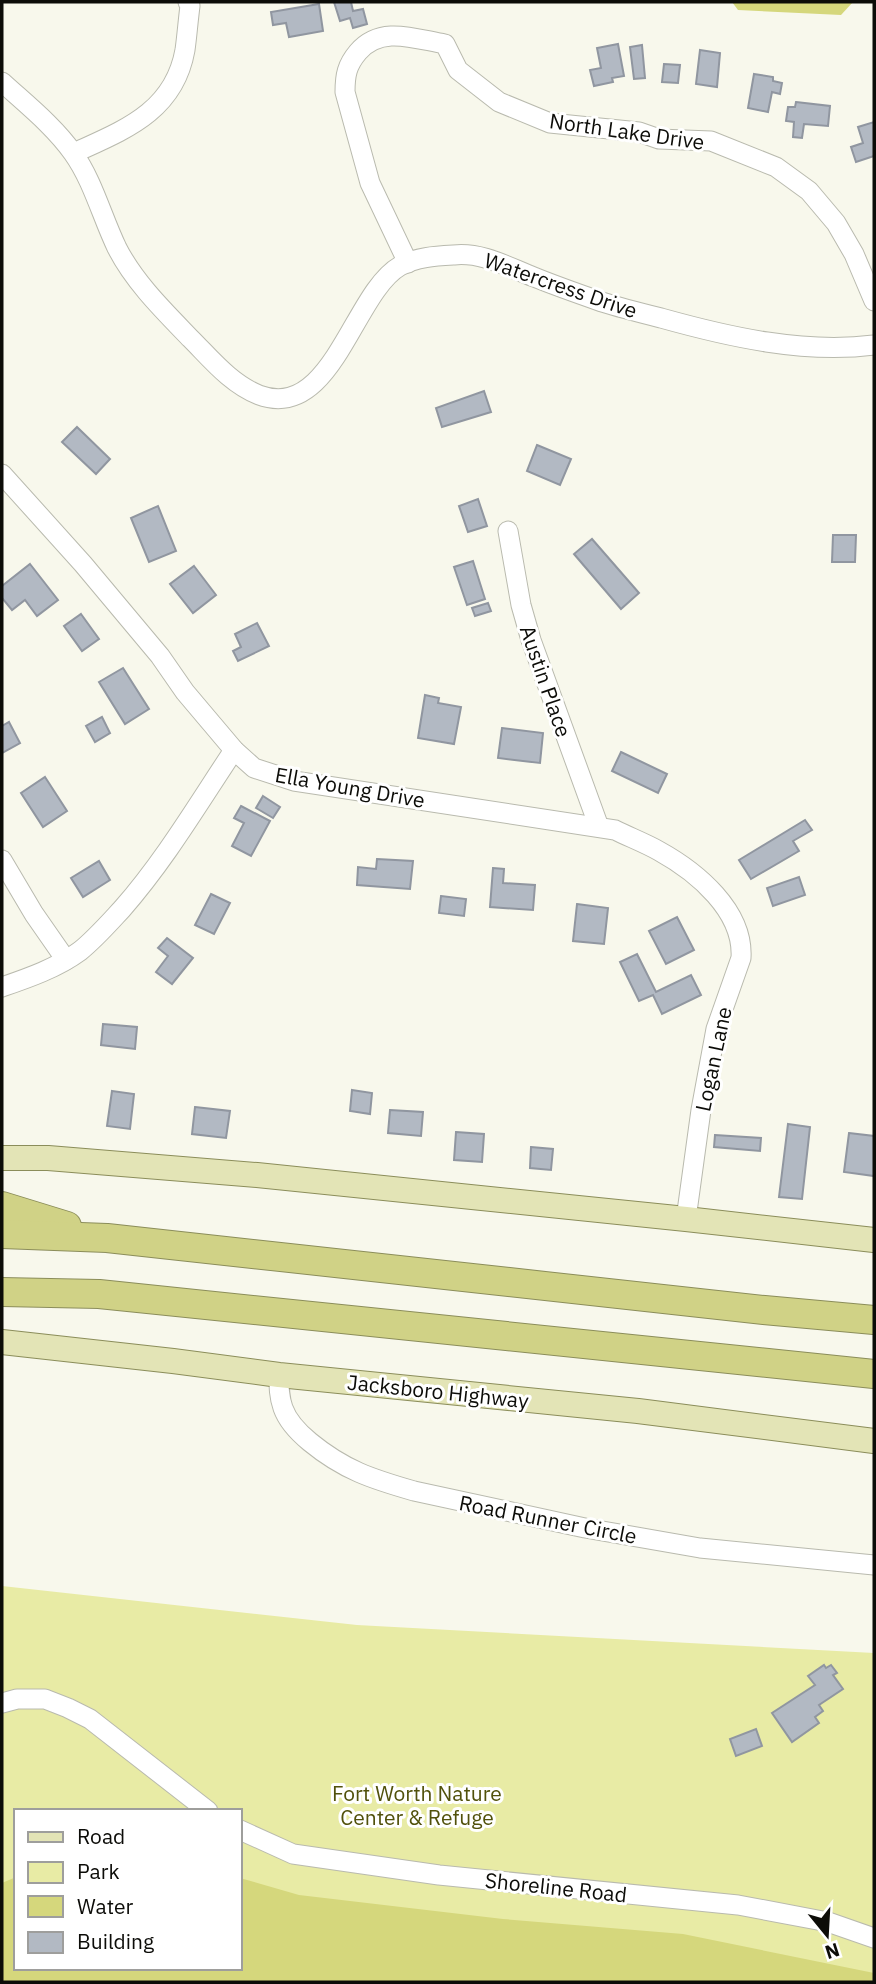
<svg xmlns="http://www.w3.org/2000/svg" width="876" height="1984" font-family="'IBM Plex Sans',sans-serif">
	<rect width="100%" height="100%" fill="#f8f8ec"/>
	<path fill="#e8eba5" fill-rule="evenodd" d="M 2,1586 L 357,1625 L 874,1653 L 874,1982 L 2,1982 ZM 16,1811 L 240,1811 L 240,1968 L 16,1968 Z"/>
	<g fill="#d5d77c">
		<polygon points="732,2 853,2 841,15 738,10"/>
		<polygon points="16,1877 16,1968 240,1968 240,1878 299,1895 503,1919 683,1934 874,1973 874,1982 2,1982 2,1883"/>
	</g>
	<g fill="#b2b9c3" stroke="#9096a0" stroke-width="2">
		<polygon points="334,2 351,2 353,11 363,9 367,24 353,28 350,18 340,21"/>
		<polygon points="319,4 323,31 289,37 286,23 273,25 271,12"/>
		<polygon points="618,44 624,76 612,78 613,82 594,86 590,70 601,68 597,48"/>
		<polygon points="642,45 645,78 634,79 630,47"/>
		<polygon points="700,50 720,53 717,87 696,84"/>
		<polygon points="664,64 680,65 678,83 662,82"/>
		<polygon points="754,74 773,77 773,81 782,83 780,94 772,92 768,112 748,108"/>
		<polygon points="796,102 830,106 828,126 804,124 802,138 793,137 794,122 786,121 788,107 795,107"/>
		<polygon points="874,122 874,156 856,162 851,147 863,143 858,127"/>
		<polygon points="484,391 491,412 442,427 436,408"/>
		<polygon points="77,427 110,459 96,474 62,442"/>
		<polygon points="537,445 571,459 560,485 527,471"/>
		<polygon points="478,499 487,526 468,532 459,506"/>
		<polygon points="158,506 176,551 149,562 131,518"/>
		<polygon points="833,535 856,535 855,562 832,562"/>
		<polygon points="592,539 639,593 621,609 574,554"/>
		<polygon points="473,561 485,599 467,605 454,567"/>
		<polygon points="30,564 58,600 37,616 25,600 12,610 2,598 2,586"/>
		<polygon points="194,566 216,595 193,613 170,584"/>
		<polygon points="488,603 491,611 475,616 472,608"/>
		<polygon points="81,614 99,639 82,651 64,626"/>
		<polygon points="257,623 269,646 238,661 233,651 241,647 235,634"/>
		<polygon points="123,668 149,709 125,724 99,682"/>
		<polygon points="425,695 439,698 438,703 461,707 454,744 418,738"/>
		<polygon points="102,717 110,733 95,742 86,726"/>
		<polygon points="9,722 20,743 2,753 2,726"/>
		<polygon points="502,728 543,733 540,763 498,758"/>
		<polygon points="621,752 667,774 658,793 612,771"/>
		<polygon points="45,777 67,811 43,827 21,793"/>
		<polygon points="263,796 280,807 273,818 256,808"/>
		<polygon points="241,806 270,821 251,856 232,846 244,823 234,818"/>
		<polygon points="805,820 812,830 793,841 799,851 751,879 739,860"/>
		<polygon points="377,859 413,861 410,889 357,885 358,867 376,869"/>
		<polygon points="99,861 110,880 83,897 71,878"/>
		<polygon points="493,868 504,869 503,883 535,885 533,910 490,907"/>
		<polygon points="799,877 805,895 773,906 767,888"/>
		<polygon points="211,894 230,903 214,934 195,925"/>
		<polygon points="441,896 466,899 464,916 439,913"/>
		<polygon points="577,904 608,908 604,944 573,941"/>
		<polygon points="677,917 694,950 666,964 649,931"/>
		<polygon points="167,938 193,958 172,984 156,972 168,956 158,948"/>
		<polygon points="637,954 656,992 691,975 701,995 662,1014 653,995 639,1001 620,962"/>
		<polygon points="103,1024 137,1027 135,1049 101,1045"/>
		<polygon points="352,1090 372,1093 370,1114 350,1111"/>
		<polygon points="112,1091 134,1094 130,1129 107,1126"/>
		<polygon points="195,1107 230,1111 226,1138 192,1134"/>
		<polygon points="390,1110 423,1112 421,1136 388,1133"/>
		<polygon points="788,1124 810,1127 802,1199 779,1197"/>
		<polygon points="456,1132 484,1134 482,1162 454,1160"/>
		<polygon points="849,1133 874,1136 874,1176 844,1172"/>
		<polygon points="715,1135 761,1138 760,1151 714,1147"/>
		<polygon points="531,1147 553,1149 551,1170 530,1168"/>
		<polygon points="824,1665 826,1668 831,1665 837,1673 833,1675 843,1689 819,1705 823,1711 815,1717 819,1723 792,1742 772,1713 815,1685 808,1676"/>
		<polygon points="756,1729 762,1746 736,1756 730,1739"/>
	</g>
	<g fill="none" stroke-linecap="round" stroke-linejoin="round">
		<g stroke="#b9baae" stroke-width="21">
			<g id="minor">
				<path d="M 2,82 C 26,104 54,126 73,153 C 93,181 102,217 117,248 C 135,283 164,311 191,339 C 211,359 231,384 259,395 C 332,422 353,293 400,266 C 416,257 436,256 454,255 C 482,252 508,267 534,277 C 556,286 579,294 602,302 C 621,308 641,313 661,318 C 729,337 804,354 874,345"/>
				<path d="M 74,153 C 124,130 174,112 185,50 C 187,36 188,21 190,6 L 188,2"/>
				<path d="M 408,263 L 370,183 L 345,92 C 345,75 347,65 358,52 C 381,25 415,39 445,44 L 458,70 L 499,102 L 550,123 L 639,132 L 659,139 L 711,141 L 776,167 L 809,191 L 836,223 L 854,254 L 874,301"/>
				<path d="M 2,474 L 83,564 L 160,656 L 185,692 L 234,750 L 254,768 L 294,781 L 615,830 C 629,837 645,843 659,851 C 697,872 744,911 741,958 L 716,1029 L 701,1110 L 686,1219"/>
				<polyline points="508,531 521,605 531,640 599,827"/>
				<polyline points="2,860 34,914 66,960"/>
				<path d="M 2,987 C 28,978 57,968 80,951 C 95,939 109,923 122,909 C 165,860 198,804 234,750"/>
				<path d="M 279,1375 C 279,1387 279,1397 283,1408 C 288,1422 299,1433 310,1442 C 344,1470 372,1479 414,1491 L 585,1528 L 700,1548 L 874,1565"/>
				<polyline points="2,1703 17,1699 45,1699 68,1708 90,1719 208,1811"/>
				<polyline points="240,1830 293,1854 439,1875 738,1905 828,1922 874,1938"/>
			</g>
		</g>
		<g stroke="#8b8d5a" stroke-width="26">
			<g id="major">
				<polyline points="2,1158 48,1158 257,1175 686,1219 874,1240"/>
				<polyline points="2,1342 173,1361 279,1375 638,1411 874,1441"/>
			</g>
		</g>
		<g stroke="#8b8d5a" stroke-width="30">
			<g id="highway">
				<polyline points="2,1206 67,1226"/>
				<polyline points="2,1234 107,1238 764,1310 874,1320"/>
				<polyline points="2,1292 99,1294 874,1374"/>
			</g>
		</g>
		<use href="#minor" stroke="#fff" stroke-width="19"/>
		<use href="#major" stroke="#e3e4b6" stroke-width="24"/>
		<use href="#highway" stroke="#d0d286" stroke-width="28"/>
	</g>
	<g text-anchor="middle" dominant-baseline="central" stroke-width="6" stroke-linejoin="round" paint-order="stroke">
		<g font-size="21" fill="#0c0c08" stroke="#fff">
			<text transform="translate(627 131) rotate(8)">North Lake Drive</text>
			<text transform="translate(561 285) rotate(19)">Watercress Drive</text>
			<text transform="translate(546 681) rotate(71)">Austin Place</text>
			<text transform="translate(350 787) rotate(10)">Ella Young Drive</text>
			<text transform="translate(713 1059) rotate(-78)">Logan Lane</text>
			<text transform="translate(438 1391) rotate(6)">Jacksboro Highway</text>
			<text transform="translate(548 1519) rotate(11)">Road Runner Circle</text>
			<text transform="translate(556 1887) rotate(6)">Shoreline Road</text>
		</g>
		<g font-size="21" fill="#51510b" stroke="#fff">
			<text x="417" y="1793">Fort Worth Nature<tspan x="417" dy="24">Center &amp; Refuge</tspan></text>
		</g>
	</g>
	<rect width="876" height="1984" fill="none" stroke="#0c0c08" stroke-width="7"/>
	<rect x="14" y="1809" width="228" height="161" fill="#ffffff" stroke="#9e9e9c" stroke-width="2"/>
	<rect x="28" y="1832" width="35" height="10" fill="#e3e4b6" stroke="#9e9e9c" stroke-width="2"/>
	<text x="77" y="1844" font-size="21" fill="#0c0c08">Road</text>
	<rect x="28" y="1862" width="35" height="21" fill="#e8eba5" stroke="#9e9e9c" stroke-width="2"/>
	<text x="77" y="1879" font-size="21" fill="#0c0c08">Park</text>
	<rect x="28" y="1896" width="35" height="21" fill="#d5d77c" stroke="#9e9e9c" stroke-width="2"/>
	<text x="77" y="1914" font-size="21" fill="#0c0c08">Water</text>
	<rect x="28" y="1932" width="35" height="21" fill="#b2b9c3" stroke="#9e9e9c" stroke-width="2"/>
	<text x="77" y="1949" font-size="21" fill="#0c0c08">Building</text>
	<g transform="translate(827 1935) rotate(162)" stroke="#ffffff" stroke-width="5" paint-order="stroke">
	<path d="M0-5L12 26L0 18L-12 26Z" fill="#0c0c08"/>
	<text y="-10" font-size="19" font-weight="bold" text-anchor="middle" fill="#0c0c08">N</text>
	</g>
</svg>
